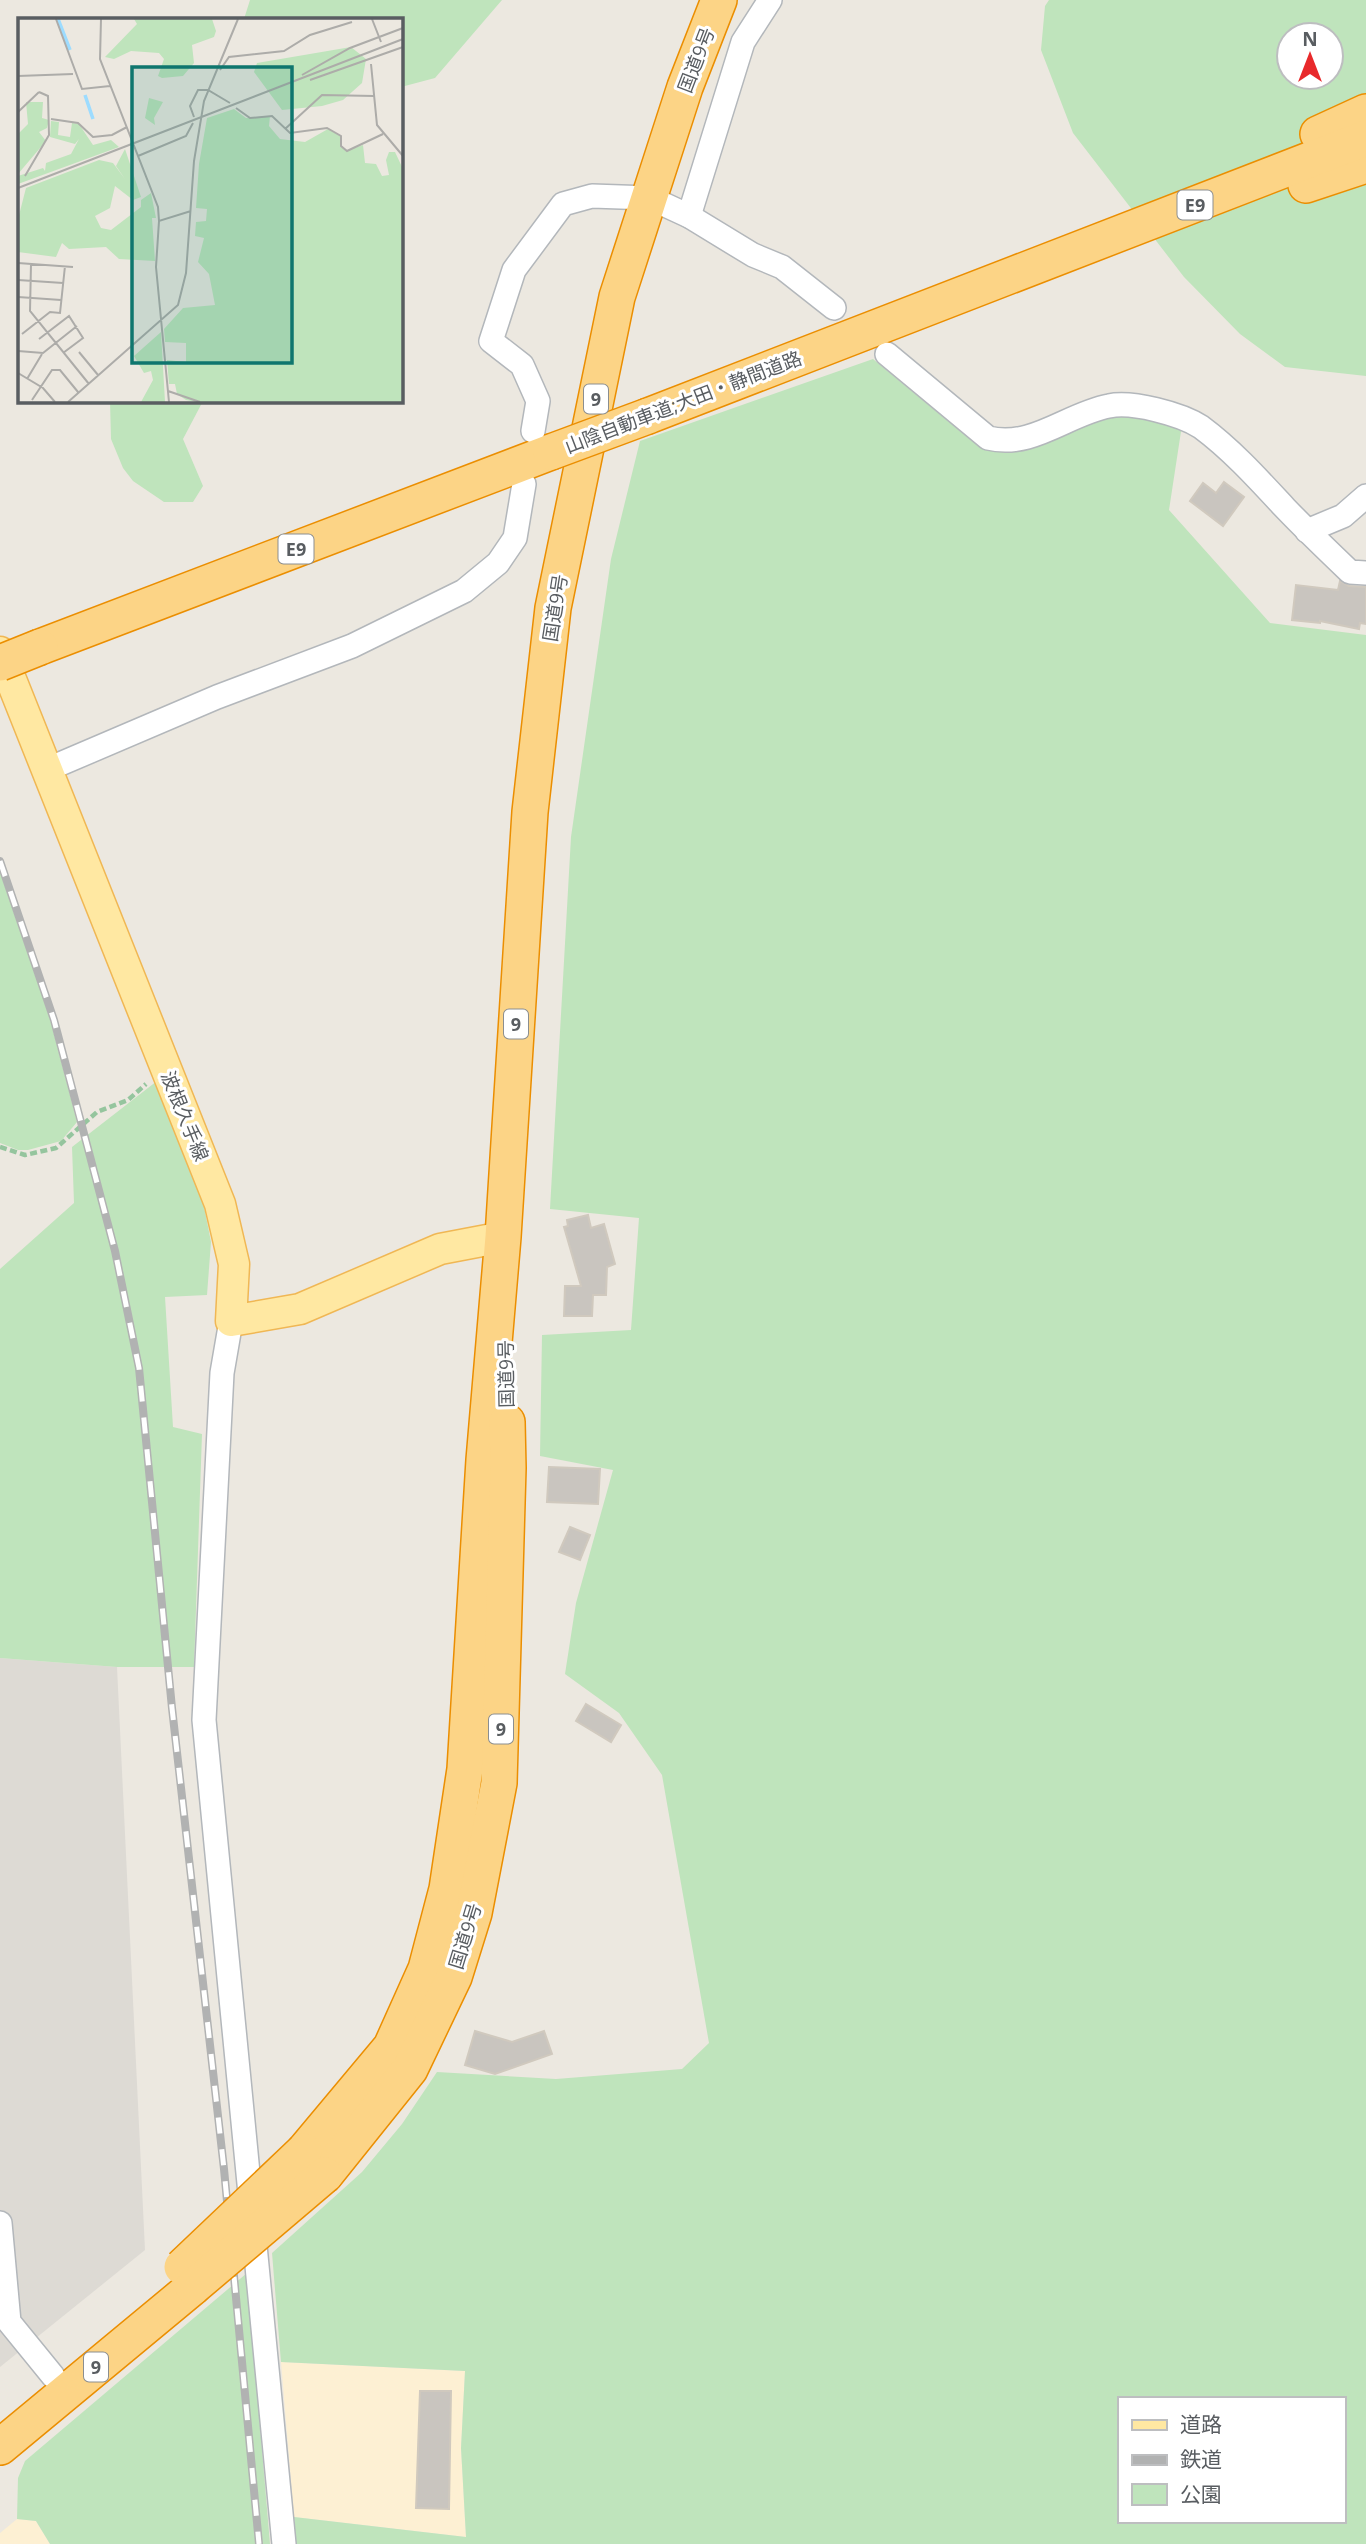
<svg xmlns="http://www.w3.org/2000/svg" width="1366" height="2544" font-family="'Open Sans','Noto Sans JP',sans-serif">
	<rect width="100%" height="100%" fill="#ece8e0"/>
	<g fill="#fdf0d3">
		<polygon points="281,2362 465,2371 461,2449 466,2537 294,2517"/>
		<polygon points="17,2519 36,2521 50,2544 0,2544 0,2533"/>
	</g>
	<polygon fill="#dddad4" points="0,1658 117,1667 145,2250 0,2367"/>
	<g fill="#bfe4bc" fill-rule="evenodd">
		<polygon points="250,0 502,0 435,78 401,87 401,19 244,19"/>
		<path d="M 1049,0 L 1366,0 L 1366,376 L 1285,367 L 1240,334 L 1184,277 L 1073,133 L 1041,50 L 1045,6 ZM 1289,35 L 1331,35 L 1331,77 L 1289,77 Z"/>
		<path d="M 873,359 L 972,441 L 1010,447 L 1135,409 L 1182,425 L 1169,510 L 1270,623 L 1366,635 L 1366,2544 L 296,2544 L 294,2517 L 466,2537 L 461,2448 L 465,2371 L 281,2362 L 272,2253 L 362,2172 L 402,2124 L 437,2072 L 556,2079 L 682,2069 L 709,2043 L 662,1775 L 619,1713 L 565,1674 L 576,1603 L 613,1470 L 540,1456 L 542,1335 L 631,1330 L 639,1218 L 550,1209 L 571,837 L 611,559 L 640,441 ZM 1119,2399 L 1343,2399 L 1343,2521 L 1119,2521 Z"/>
		<polygon points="110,401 203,401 183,439 203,486 193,502 164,502 133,481 123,468 111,439"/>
		<polygon points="0,872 50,1019 77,1122 61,1141 28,1150 18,1150 0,1143"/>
		<polygon points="157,1081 196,1166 211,1242 207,1295 165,1297 173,1427 202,1434 194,1667 117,1667 0,1658 0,1269 74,1203 72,1147"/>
		<polygon points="247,2273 270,2544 50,2544 36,2521 17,2519 18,2478 25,2461"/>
	</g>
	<g fill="#c9c5bf" stroke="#d0c9be" stroke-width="2">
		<polygon points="1224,482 1244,497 1223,526 1190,501 1203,483 1216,493"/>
		<polygon points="1340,581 1349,586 1366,587 1366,624 1360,623 1359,629 1320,621 1320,623 1292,620 1296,585 1338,590"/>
		<polygon points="588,1215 591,1228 604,1224 615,1264 607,1267 606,1295 593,1295 592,1316 564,1316 565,1286 581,1286 564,1227 568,1226 567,1220"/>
		<polygon points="549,1467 600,1469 598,1504 547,1502"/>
		<polygon points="570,1527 590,1535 580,1560 559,1552"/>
		<polygon points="586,1704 621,1725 611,1742 576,1721"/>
		<polygon points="475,2031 512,2042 544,2031 552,2054 495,2074 465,2065"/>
		<polygon points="420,2391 451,2391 449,2509 416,2508"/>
	</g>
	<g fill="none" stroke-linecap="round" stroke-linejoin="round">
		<g stroke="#b3b7bb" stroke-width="26">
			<g id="minor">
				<polyline points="689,216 743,42 770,0"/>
				<path d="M 887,354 L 988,438 C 1032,449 1067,414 1109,406 C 1132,401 1181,414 1201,427 C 1232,450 1259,480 1285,508 C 1306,530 1328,551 1350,572 L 1366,573"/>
				<polyline points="533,431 538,401 522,365 491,341 514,270 563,204 592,196 650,198 689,216 753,255 782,267 834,308"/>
				<polyline points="1307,531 1343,516 1366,496"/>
				<polyline points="46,770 217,697 352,646 464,591 498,563 515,538 524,484"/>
				<polyline points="231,1321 222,1373 204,1720 284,2544"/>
				<polyline points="0,2223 9,2322 53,2376"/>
			</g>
		</g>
		<g stroke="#f0b754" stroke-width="33">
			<polyline id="major" points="0,652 220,1204 234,1264 231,1321 300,1309 440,1249 503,1237"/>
		</g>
		<g stroke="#eb8e01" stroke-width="38">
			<g id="highway">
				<polyline points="1318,134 1366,112"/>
				<polyline points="1306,185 1366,165"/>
				<polyline points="648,416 1366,138"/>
				<polyline points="40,647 551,452"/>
				<polyline points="304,2151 391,2047 426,1969 447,1889 465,1769 484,1460 503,1237 530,812 553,608 617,297 685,87 719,0"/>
				<polyline points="325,2175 410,2069 454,1977 474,1913 499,1783 508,1468 507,1422"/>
				<polyline points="0,2447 193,2287"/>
			</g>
		</g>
		<polyline stroke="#95c59e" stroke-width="4.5" stroke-dasharray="7 3.5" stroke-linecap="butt" points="0,1147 25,1155 56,1148 97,1112 128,1100 146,1084"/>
		<use href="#minor" stroke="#fff" stroke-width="23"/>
		<use href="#major" stroke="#ffe8a2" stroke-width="30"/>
		<use href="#highway" stroke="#fcd486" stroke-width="35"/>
		<g stroke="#b1b2b2" stroke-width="8">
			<polyline id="rail" points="0,861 54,1020 115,1251 139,1368 172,1708 224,2169 259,2544"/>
		</g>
		<use href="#rail" stroke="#fff" stroke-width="5" stroke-dasharray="16" stroke-linecap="butt"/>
		<g stroke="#eb8e01" stroke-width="38" stroke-linecap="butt">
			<g id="highway-bridge">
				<polyline points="551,452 648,416"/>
				<polyline points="0,663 40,647"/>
				<polyline points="182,2267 304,2151"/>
				<polyline points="193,2287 325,2175"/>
			</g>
		</g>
		<use href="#highway-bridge" stroke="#fcd486" stroke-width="35"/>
	</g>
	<g text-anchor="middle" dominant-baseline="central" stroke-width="6" stroke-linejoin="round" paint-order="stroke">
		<g fill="#fff" stroke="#8b8e90" stroke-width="2">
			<rect x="1177.5" y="190.5" width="35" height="29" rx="5"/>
			<rect x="584" y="384.5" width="24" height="29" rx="5"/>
			<rect x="278.5" y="534.5" width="35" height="29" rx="5"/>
			<rect x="504" y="1009.5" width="24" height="29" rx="5"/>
			<rect x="489" y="1714.5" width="24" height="29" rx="5"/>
			<rect x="84" y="2352.5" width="24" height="29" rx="5"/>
		</g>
		<g font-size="18" font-weight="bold" fill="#595d61">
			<text x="1195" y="205">E9</text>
			<text x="596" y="399">9</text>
			<text x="296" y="549">E9</text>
			<text x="516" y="1024">9</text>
			<text x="501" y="1729">9</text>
			<text x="96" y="2367">9</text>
		</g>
		<g font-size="19" fill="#595d61" stroke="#fff">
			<text transform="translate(696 60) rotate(-69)">国道9号</text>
			<text transform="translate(683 402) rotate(-21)">山陰自動車道;大田・静間道路</text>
			<text transform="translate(555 608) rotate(-81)">国道9号</text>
			<text transform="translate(185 1116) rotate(68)">波根久手線</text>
			<text transform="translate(506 1374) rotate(-91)">国道9号</text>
			<text transform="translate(465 1936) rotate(-73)">国道9号</text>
		</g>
	</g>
	<g transform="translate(18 18)">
		<rect width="385" height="385" fill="#ece8e0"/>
		<path d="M 116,1 L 194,1 L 198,13 L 196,19 L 174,27 L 176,45 L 165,58 L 144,60 L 140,58 L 146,41 L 141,35 L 113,33 L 96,41 L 87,39 L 119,6 ZM 333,29 L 348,41 L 344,65 L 325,82 L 304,88 L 264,92 L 236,54 L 239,45 ZM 131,80 L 145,84 L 136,100 L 137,107 L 127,100 ZM 8,84 L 25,84 L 24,100 L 31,102 L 29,110 L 21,114 L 28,123 L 0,156 L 0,116 L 10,106 ZM 216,91 L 228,100 L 252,98 L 251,108 L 262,121 L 287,124 L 310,111 L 322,118 L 322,128 L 328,133 L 345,127 L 347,145 L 358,146 L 364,158 L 371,157 L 368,142 L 371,134 L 377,134 L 385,151 L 385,384 L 179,384 L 168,382 L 159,376 L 157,366 L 151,366 L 149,342 L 168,344 L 168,325 L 147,324 L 146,311 L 165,290 L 197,287 L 191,256 L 180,244 L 186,220 L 177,218 L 178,204 L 188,203 L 189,191 L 178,190 L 181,146 L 189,100 ZM 33,103 L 41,104 L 40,117 L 52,119 L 54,105 L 61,106 L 75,127 L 93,122 L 101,129 L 0,166 L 0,158 L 25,150 L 27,153 L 28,145 L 53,136 L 61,121 L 57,126 L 32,119 ZM 107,131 L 123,179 L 115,182 L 97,168 L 92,190 L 77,198 L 83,210 L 93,212 L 123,189 L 123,182 L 133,175 L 138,200 L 134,200 L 137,243 L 101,241 L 88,229 L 51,231 L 44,225 L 38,239 L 0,234 L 0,201 L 8,170 L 81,142 L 95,145 L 107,161 L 98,148 ZM 143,314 L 147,384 L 123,384 L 135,362 L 133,353 L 126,355 L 116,338 Z" fill="#bfe4bc"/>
		<path fill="none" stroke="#9ddcff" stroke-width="3.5" d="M 40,1 L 52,32M 67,77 L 75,101"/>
		<path fill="none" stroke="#adaca9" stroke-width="2" d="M 38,1 L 64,71 L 92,68M 83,1 L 82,41 L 140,189 L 141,203 L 173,193M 354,1 L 363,24M 353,46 L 359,107 L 385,138M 202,52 L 211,39 L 266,33 L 292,17 L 334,4M 284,57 L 332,30 L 385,10M 0,58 L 55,56M 292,62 L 385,29M 218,90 L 232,100 L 254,98 L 272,115 L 309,110 L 323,118 L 323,128 L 329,133 L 365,116M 0,94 L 21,74M 176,99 L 172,88 L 180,72 L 190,72 L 212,85M 33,101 L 60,105 L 75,119 L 94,117 L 109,109M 267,111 L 304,77 L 356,78M 120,138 L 168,118 L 175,105M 7,158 L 31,117 L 30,78 L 21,74M 0,170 L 385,21M 141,203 L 138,249 L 151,384M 0,245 L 55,249M 13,246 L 12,293 L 71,366M 0,262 L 45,265M 0,279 L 43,282M 4,316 L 32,294 L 42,295 L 47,248M 21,321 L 51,298 L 65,320 L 45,335M 0,333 L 25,335 L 59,308M 61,334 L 80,357M 0,355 L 25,370 L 37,384M 9,361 L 24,336M 150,373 L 182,384M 14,382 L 34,352 L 42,352 L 60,374M 50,384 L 160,287 L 168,255 L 176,143 L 186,83 L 220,1"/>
		<path fill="#0f766e" fill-opacity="0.15" stroke="#0f766e" stroke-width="3.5" d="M 114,49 L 274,49 L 274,345 L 114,345 Z"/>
		<rect width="385" height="385" fill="none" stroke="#595d61" stroke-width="3.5"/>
	</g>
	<rect x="1118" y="2397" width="228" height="126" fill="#ffffff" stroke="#bdbec0" stroke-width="2"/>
	<rect x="1132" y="2420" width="35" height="10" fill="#ffe8a2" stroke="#bdbec0" stroke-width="2"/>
	<text x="1180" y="2432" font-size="21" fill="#595d61">道路</text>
	<rect x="1132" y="2455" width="35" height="10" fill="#b1b2b2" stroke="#bdbec0" stroke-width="2"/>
	<text x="1180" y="2467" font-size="21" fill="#595d61">鉄道</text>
	<rect x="1132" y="2484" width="35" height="21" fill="#bfe4bc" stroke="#bdbec0" stroke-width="2"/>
	<text x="1180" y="2502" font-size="21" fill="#595d61">公園</text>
	<g transform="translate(1310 56)"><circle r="33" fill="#ffffff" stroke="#bdbec0" stroke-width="2"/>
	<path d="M0-5L12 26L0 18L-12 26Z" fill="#e8292b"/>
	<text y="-10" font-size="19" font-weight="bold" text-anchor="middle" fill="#595d61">N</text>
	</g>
</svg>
